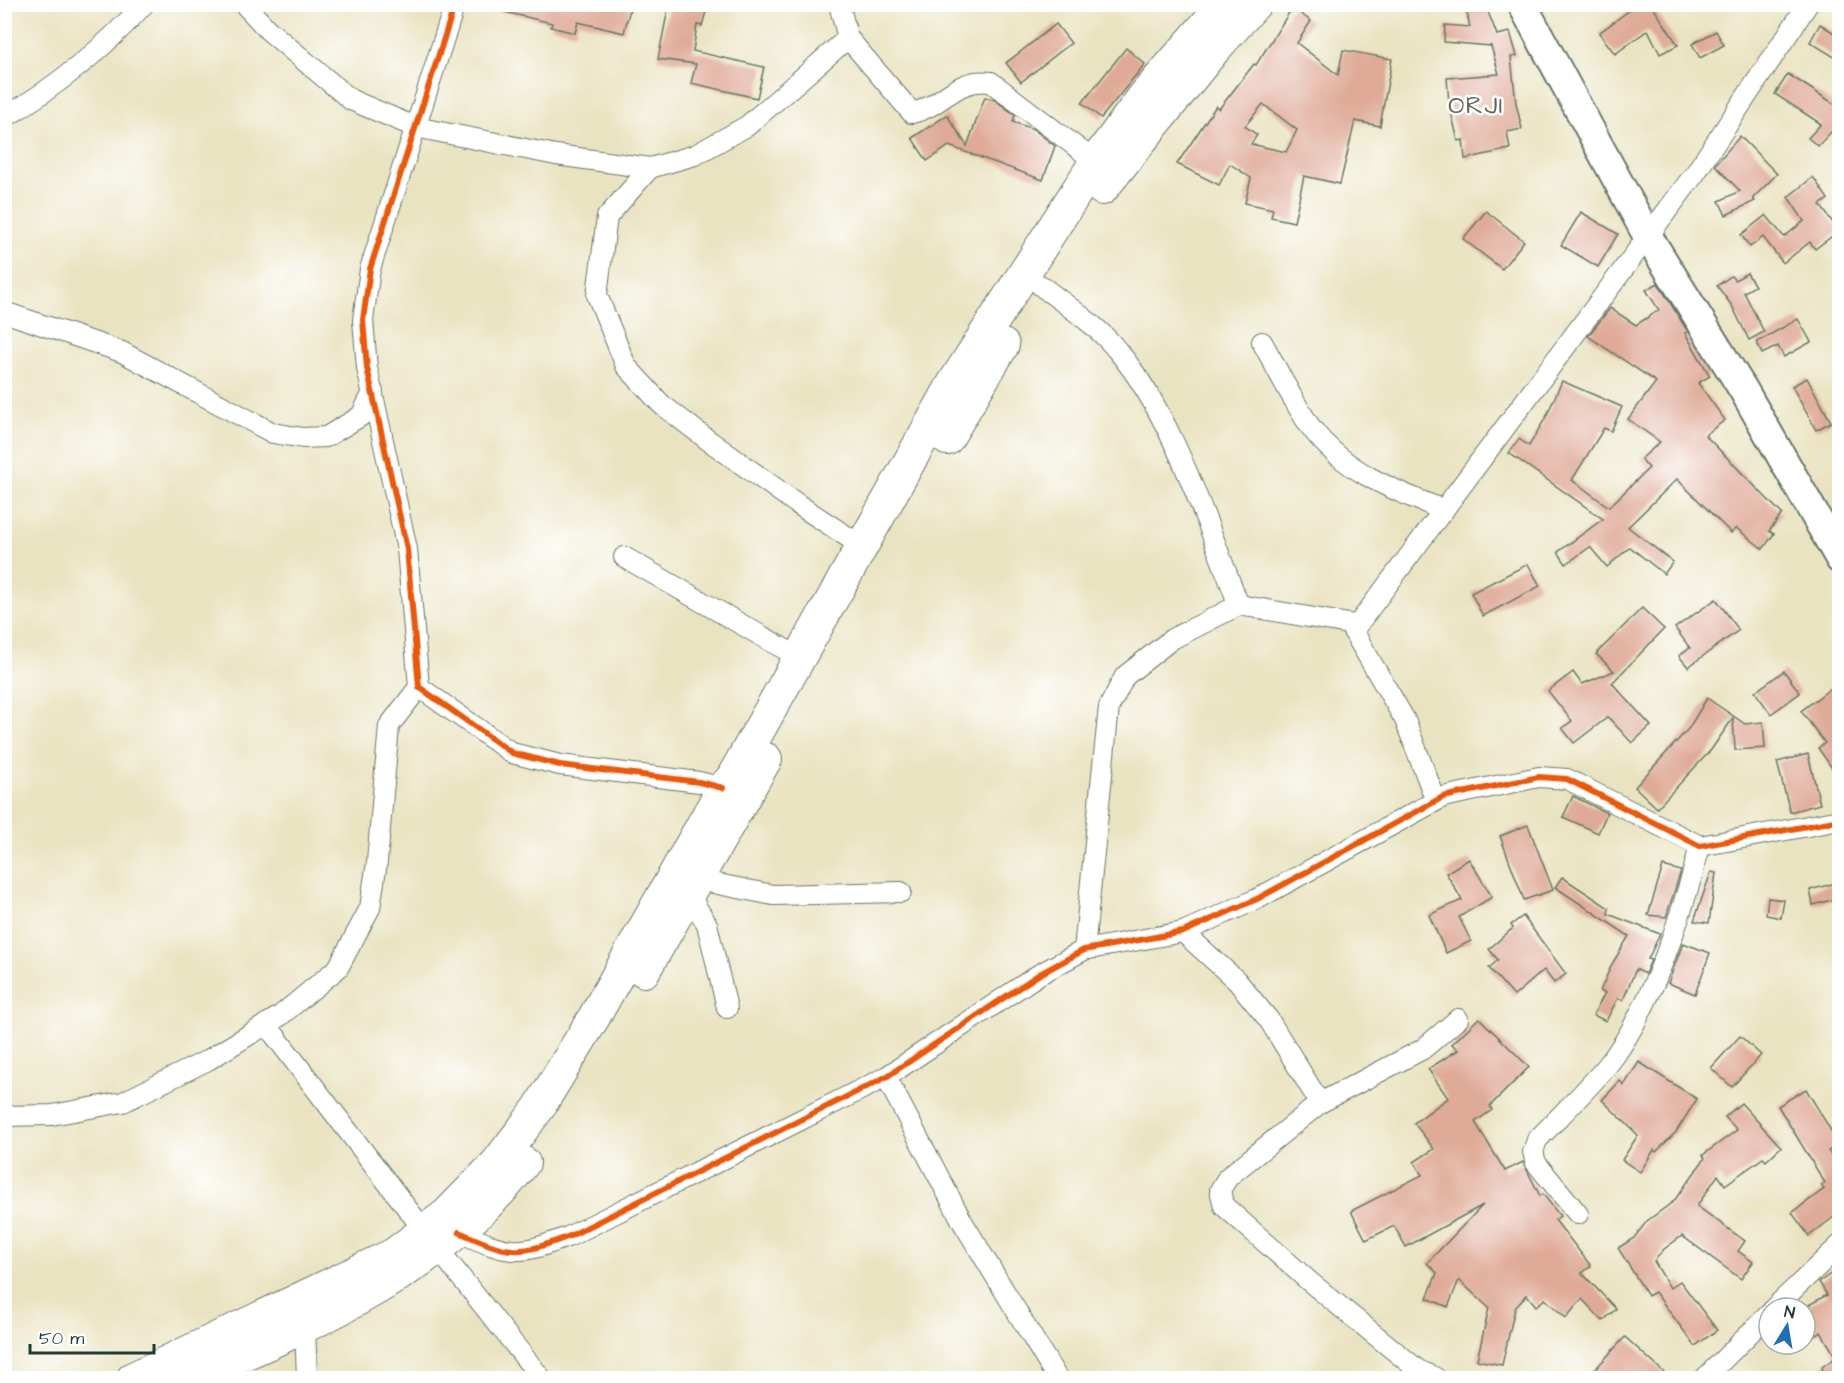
<svg xmlns="http://www.w3.org/2000/svg" width="1844" height="1383" font-family="'Architects Daughter',sans-serif">
	<rect width="100%" height="100%" fill="#fff"/>
	<filter id="ink" filterUnits="userSpaceOnUse"><feTurbulence type="fractalNoise" baseFrequency=".0167" numOctaves="2"/><feDisplacementMap in="SourceGraphic" scale="12" xChannelSelector="R" yChannelSelector="G"/><feConvolveMatrix kernelMatrix="1 2 1 2 8 2 1 2 1" color-interpolation-filters="sRGB"/></filter>
	<filter id="wash" filterUnits="userSpaceOnUse"><feTurbulence type="fractalNoise" baseFrequency=".008" numOctaves="4" result="noise"/><feDisplacementMap in="SourceGraphic" scale="24" xChannelSelector="R" yChannelSelector="G"/><feGaussianBlur stdDeviation="1.35" result="paint"/><feColorMatrix in="noise" values="0 0 0 0 0 0 0 0 0 0 0 0 0 0 0 0 0 1.4 0 .05"/><feComposite in="paint" operator="in"/></filter>
	<g filter="url(#wash)">
		<rect width="100%" height="100%" fill="#eae3c1"/>
		<g id="blocks">
			<g fill="#dfaa97" fill-rule="evenodd">
				<polygon points="497,4 631,4 624,33 578,22 575,33 551,27 552,23 496,10"/>
				<polygon points="669,4 708,4 702,26 697,25 693,51 764,67 757,98 691,83 696,64 658,59"/>
				<polygon points="1465,4 1485,4 1497,35 1510,32 1517,56 1511,57 1516,103 1522,129 1507,132 1510,149 1465,159 1463,140 1458,141 1449,103 1447,78 1499,74 1491,46 1444,42 1445,25 1470,27"/>
				<polygon points="1638,4 1651,4 1678,45 1660,54 1648,30 1615,54 1599,33"/>
				<path d="M 1292,8 L 1311,21 L 1297,43 L 1338,75 L 1343,50 L 1392,59 L 1380,126 L 1355,121 L 1340,184 L 1304,176 L 1294,222 L 1271,217 L 1273,209 L 1245,203 L 1251,178 L 1230,164 L 1219,185 L 1177,164 L 1216,106 L 1219,109 L 1254,64 L 1256,65 ZM 1263,104 L 1297,130 L 1286,152 L 1251,144 L 1257,135 L 1245,126 Z"/>
				<polygon points="1056,24 1071,43 1021,82 1006,63"/>
				<polygon points="1820,24 1839,36 1839,60 1810,42"/>
				<polygon points="1716,31 1724,45 1700,58 1692,44"/>
				<polygon points="1126,48 1145,64 1101,118 1082,103"/>
				<polygon points="1788,74 1839,107 1839,135 1832,131 1818,146 1808,138 1821,124 1775,94"/>
				<polygon points="985,97 995,100 1015,115 1013,122 1033,129 1055,146 1043,180 949,146 927,161 912,138 947,115 967,146"/>
				<polygon points="1740,136 1777,174 1753,198 1755,201 1726,215 1719,201 1740,191 1715,165"/>
				<polygon points="1813,177 1828,199 1820,205 1839,231 1815,249 1810,242 1783,263 1763,237 1750,247 1741,235 1766,215 1784,237 1804,221 1788,197"/>
				<polygon points="1486,211 1524,241 1502,269 1463,239"/>
				<polygon points="1581,212 1618,234 1598,267 1561,245"/>
				<polygon points="1747,273 1755,286 1744,292 1764,332 1749,340 1732,306 1717,286 1731,276 1735,280"/>
				<polygon points="1658,283 1688,332 1685,333 1710,376 1698,383 1725,420 1705,435 1782,514 1769,531 1774,534 1763,549 1736,528 1731,533 1677,479 1628,527 1673,562 1664,574 1630,547 1607,567 1590,547 1566,564 1558,552 1603,519 1509,453 1519,439 1529,446 1546,417 1562,381 1622,407 1611,431 1604,428 1572,480 1609,507 1649,468 1641,459 1660,442 1628,419 1656,382 1588,336 1610,308 1636,325 1659,310 1646,290"/>
				<polygon points="1798,319 1811,342 1784,357 1778,346 1762,354 1757,342"/>
				<polygon points="1807,378 1831,422 1816,430 1792,386"/>
				<polygon points="1528,564 1540,586 1483,616 1471,593"/>
				<polygon points="1716,599 1739,630 1688,667 1679,656 1690,648 1675,628"/>
				<polygon points="1642,608 1664,629 1612,683 1651,726 1632,743 1608,717 1574,743 1562,728 1572,721 1548,691 1573,672 1582,684 1614,671 1596,654"/>
				<polygon points="1784,671 1800,693 1771,714 1755,692"/>
				<polygon points="1839,682 1839,778 1818,748 1825,743 1801,711"/>
				<polygon points="1707,698 1745,724 1763,722 1765,748 1735,750 1733,718 1711,750 1657,808 1635,787 1689,728"/>
				<polygon points="1808,754 1820,804 1790,812 1777,762"/>
				<polygon points="1573,796 1607,813 1598,833 1563,817"/>
				<polygon points="1528,825 1553,890 1524,900 1500,836"/>
				<polygon points="1469,859 1492,897 1459,917 1471,941 1446,953 1429,915 1462,900 1446,873"/>
				<polygon points="1663,866 1681,871 1666,917 1648,915"/>
				<polygon points="1711,872 1716,873 1709,923 1694,921"/>
				<polygon points="1562,877 1609,908 1608,914 1660,934 1648,959 1651,960 1645,974 1636,969 1623,1000 1618,998 1606,1021 1593,1015 1605,993 1600,991 1612,964 1629,936 1555,887"/>
				<polygon points="1839,882 1839,898 1813,905 1810,890"/>
				<polygon points="1768,898 1784,900 1781,918 1766,915"/>
				<polygon points="1523,916 1566,974 1554,983 1544,970 1514,996 1489,968 1498,960 1489,949 1513,928 1511,925"/>
				<polygon points="1683,943 1710,953 1695,994 1668,983"/>
				<polygon points="1479,1018 1529,1067 1490,1106 1492,1110 1475,1122 1505,1171 1523,1162 1540,1196 1543,1194 1560,1216 1555,1220 1591,1266 1582,1273 1616,1309 1603,1321 1582,1299 1566,1318 1545,1299 1536,1306 1527,1295 1515,1308 1502,1365 1477,1360 1489,1308 1459,1280 1448,1307 1427,1298 1437,1273 1427,1263 1483,1205 1406,1247 1394,1226 1366,1240 1351,1211 1422,1175 1414,1162 1434,1149 1414,1123 1448,1098 1428,1069 1458,1050 1452,1044"/>
				<polygon points="1740,1036 1761,1055 1732,1087 1711,1068"/>
				<polygon points="1639,1062 1697,1099 1676,1132 1656,1152 1654,1150 1640,1172 1622,1160 1638,1135 1602,1100 1620,1081 1624,1085"/>
				<polygon points="1806,1089 1839,1144 1828,1151 1839,1167 1839,1213 1809,1236 1792,1213 1824,1189 1821,1185 1825,1183 1778,1106"/>
				<polygon points="1741,1103 1781,1147 1766,1161 1763,1158 1725,1185 1718,1175 1697,1206 1745,1241 1738,1251 1753,1262 1741,1279 1682,1236 1664,1249 1654,1261 1670,1288 1680,1281 1717,1330 1695,1346 1655,1292 1648,1296 1618,1248 1634,1238 1647,1221 1674,1201 1705,1158 1703,1155 1737,1130 1725,1117"/>
				<polygon points="1839,1268 1839,1378 1810,1378 1823,1370 1822,1367 1836,1357 1821,1332 1805,1341 1805,1307 1827,1295 1819,1282"/>
				<polygon points="1625,1337 1670,1378 1587,1378"/>
			</g>
		</g>
	</g>
	<g filter="url(#ink)">
		<use href="#blocks" fill-opacity="0" stroke="#667765" stroke-width="1.5"/>
		<g fill="none" stroke-linecap="round" stroke-linejoin="round">
			<g stroke="#667765" stroke-width="22">
				<g id="minor">
					<path d="M 244,4 L 268,30 L 351,100 L 415,127 L 556,155 L 650,168 L 695,155 L 747,126 L 848,38 L 912,113 C 944,106 955,77 991,82 L 1096,162"/>
					<polyline points="455,4 370,269 363,320 367,368 407,549 419,687 512,753 560,765 699,782 723,788"/>
					<polyline points="839,4 848,38"/>
					<path d="M 4,118 C 57,86 103,50 144,4"/>
					<polyline points="650,168 607,217 597,295 626,366 661,404 708,440 796,503 863,547"/>
					<path d="M 1040,285 C 1066,305 1097,325 1117,350 C 1174,417 1206,523 1239,605"/>
					<polyline points="4,312 122,352 273,433 303,438 326,437 361,416 373,392"/>
					<path d="M 1262,342 C 1278,370 1292,400 1310,426 C 1342,471 1395,491 1444,510"/>
					<polyline points="624,557 800,658"/>
					<polyline points="1353,631 1696,172 1808,4"/>
					<polyline points="698,880 773,895 901,892"/>
					<polyline points="689,895 707,924 727,1008"/>
					<polyline points="1183,932 1237,981 1269,1020 1320,1103"/>
					<polyline points="1084,950 1109,707 1125,676 1172,639 1239,605 1349,624 1405,720 1436,801"/>
					<polyline points="266,1024 439,1250 541,1378"/>
					<polyline points="886,1077 962,1221 1057,1378"/>
					<polyline points="4,1116 52,1115 123,1102 208,1060 280,1016 338,968 370,908 377,862 389,726 419,687"/>
					<path d="M 1578,1214 L 1536,1163 L 1533,1152 L 1537,1140 C 1560,1116 1585,1092 1607,1066 C 1650,1013 1683,912 1700,846"/>
					<path d="M 459,1232 C 511,1255 517,1256 570,1236 L 886,1077 L 1038,975 L 1084,950 L 1183,932 L 1257,899 L 1443,797 L 1539,777 L 1567,779 L 1700,846 L 1840,820"/>
					<polyline points="1774,1308 1840,1245"/>
					<polyline points="305,1326 307,1378"/>
					<polyline points="1436,1378 1418,1370 1310,1282 1224,1206 1220,1190 1228,1177 1320,1103 1423,1049 1458,1019"/>
					<polyline points="1705,1378 1769,1314"/>
				</g>
			</g>
			<g stroke="#667765" stroke-width="32">
				<polyline id="secondary" points="1522,4 1647,235 1744,391 1840,559"/>
			</g>
			<g stroke="#667765" stroke-width="34">
				<g id="primary">
					<polyline points="1102,189 1214,50 1255,4"/>
					<polyline points="947,439 1003,345"/>
					<polyline points="644,971 766,759"/>
					<polyline points="133,1378 394,1254 447,1214 496,1164 538,1109 593,1019 723,788 732,778 953,384 1100,155 1144,96 1224,4"/>
					<path d="M 189,1378 C 312,1325 440,1273 524,1163"/>
				</g>
			</g>
			<use href="#minor" stroke="#fff" stroke-width="20"/>
			<use href="#secondary" stroke="#fff" stroke-width="28"/>
			<use href="#primary" stroke="#fff" stroke-width="32"/>
			<g stroke="#fff" stroke-width="10">
				<g id="cycleway">
					<polyline points="455,4 370,269 363,320 367,368 407,549 419,687 512,753 560,765 699,782 723,788"/>
					<path d="M 459,1232 C 511,1255 517,1256 570,1236 L 886,1077 L 1038,975 L 1084,950 L 1183,932 L 1257,899 L 1443,797 L 1539,777 L 1567,779 L 1700,846 L 1840,820"/>
				</g>
			</g>
			<use href="#cycleway" stroke="#e8590c" stroke-width="6"/>
		</g>
	</g>
	<g text-anchor="middle" dominant-baseline="central" stroke-width="5" stroke-linejoin="round" paint-order="stroke">
		<g font-size="24" letter-spacing="1.5" fill="#626357" stroke="#fff">
			<text x="1476" y="106">ORJI</text>
		</g>
	</g>
	<rect width="1844" height="1383" fill="none" stroke="#fff" stroke-width="24"/>
	<g transform="translate(1787 1326) rotate(11)"><circle r="28" fill="#ffffff" stroke="#a5b1ae" stroke-width="1.5"/>
	<path d="M0-4.5L10 22L0 15L-10 22Z" fill="#1f6fb2"/>
	<text y="-9" font-size="16" font-weight="bold" text-anchor="middle" fill="#1f3d34">N</text>
	</g>
	<path d="M30 1344v9h124v-9" fill="none" stroke="#1f3d34" stroke-width="3"/>
	<text x="39" y="1344" font-size="18" fill="#1f3d34" stroke="#ffffff" stroke-width="4.5" paint-order="stroke">50 m</text>
</svg>
